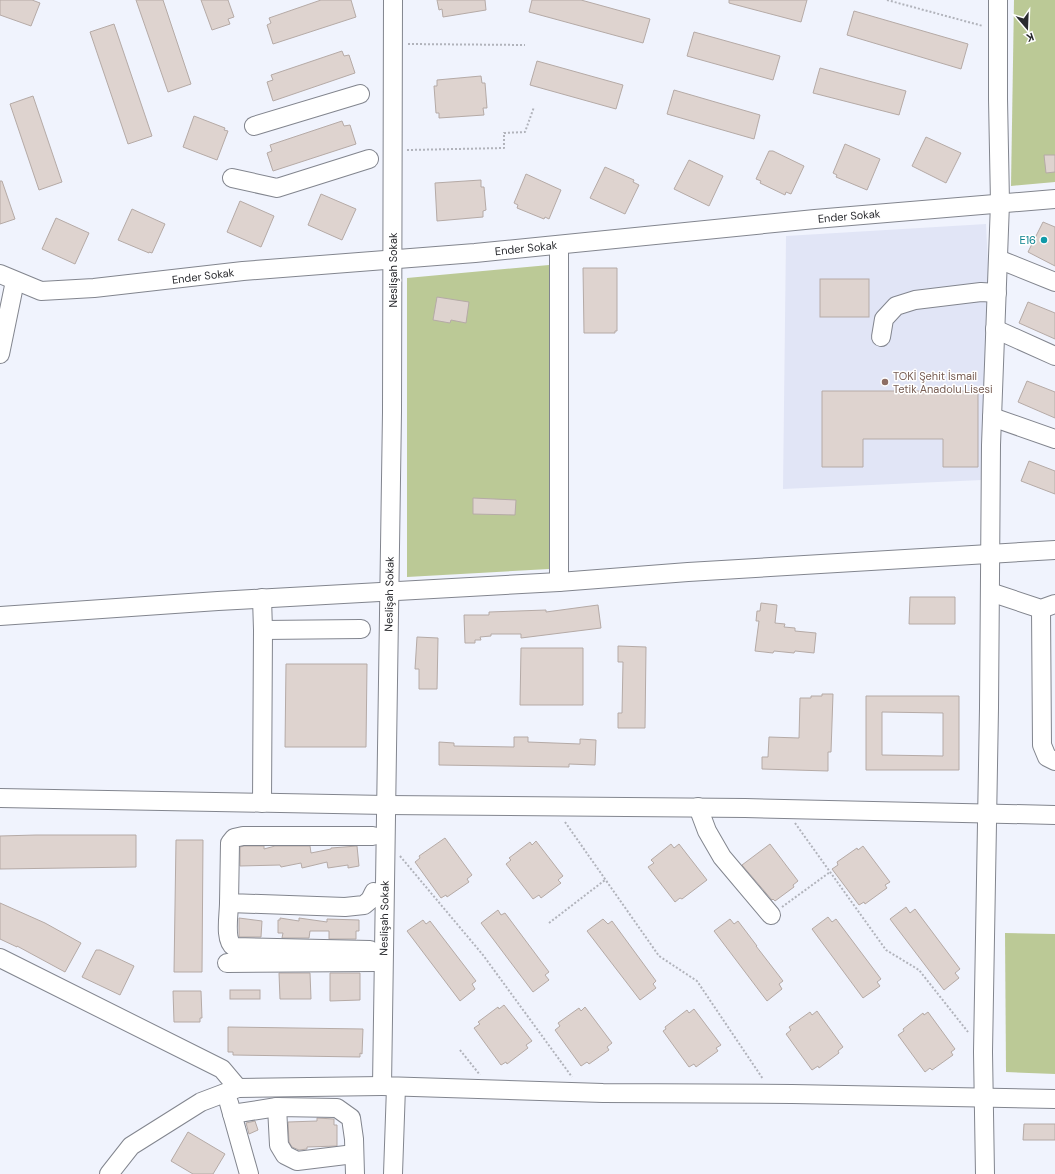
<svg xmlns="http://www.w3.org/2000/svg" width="1055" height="1174" font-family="'DM Sans',sans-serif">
	<rect width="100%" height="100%" fill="#f0f3fd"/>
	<polygon fill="#e1e5f6" points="986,224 989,284 982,480 783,489 786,236"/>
	<g fill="#bbc996">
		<polygon points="1014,0 1055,0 1055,182 1011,186"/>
		<polygon points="549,265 549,569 407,577 407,278"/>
		<polygon points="1005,933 1055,934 1055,1074 1006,1072"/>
	</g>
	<g fill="#ded3cf" stroke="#b5aaa6" fill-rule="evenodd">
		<polygon points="0,0 32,0 40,3 31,26 0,15"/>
		<polygon points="136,0 163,0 191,84 168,92"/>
		<polygon points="201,0 228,0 234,17 228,19 230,24 212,30"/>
		<polygon points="321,0 351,0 356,17 273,44 267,25 271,23 269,18"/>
		<polygon points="437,0 485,0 486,10 443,17 442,9 439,10"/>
		<polygon points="532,0 581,0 650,19 643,43 529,12"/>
		<polygon points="729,0 807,0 801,22 729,3"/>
		<polygon points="854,11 968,44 961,69 847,35"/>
		<polygon points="114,24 152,136 128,144 90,32"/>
		<polygon points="694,32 780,56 773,80 687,56"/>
		<polygon points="342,51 344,56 349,55 355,73 273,101 267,82 273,80 271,75"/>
		<polygon points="537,61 623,85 616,109 530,85"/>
		<polygon points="820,68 906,91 899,115 813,93"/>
		<polygon points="481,76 482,83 485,83 487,108 483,108 484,115 439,118 439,113 436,113 434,86 437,86 437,80"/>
		<polygon points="674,90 760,115 754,139 667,114"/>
		<polygon points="33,96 62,182 39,190 10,104"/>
		<polygon points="194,116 225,128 224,130 228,131 217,160 183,147"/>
		<polygon points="342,121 344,126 350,125 356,144 273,171 267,153 272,151 270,145"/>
		<polygon points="926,137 961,153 946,183 912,166"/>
		<polygon points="845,144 880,159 867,190 836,177 837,175 833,173"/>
		<polygon points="769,151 773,151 804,166 791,194 786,192 785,195 760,183 761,181 756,179"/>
		<polygon points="1044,155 1055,155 1055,172 1046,173"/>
		<polygon points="689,160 723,176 709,206 674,189"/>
		<polygon points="605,167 634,180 633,182 639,185 625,214 590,198"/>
		<polygon points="526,174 561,190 549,219 545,217 544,219 517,208 518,205 514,203"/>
		<polygon points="481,180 481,187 484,187 486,210 483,211 483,217 437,221 435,183"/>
		<polygon points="0,181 2,181 15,219 0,224"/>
		<polygon points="321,194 356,209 342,240 308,225"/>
		<polygon points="240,201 274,216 261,247 227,232"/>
		<polygon points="132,209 165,224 152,253 149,252 149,253 118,240"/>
		<polygon points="56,218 89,233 75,264 42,249"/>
		<polygon points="1043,222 1055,227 1055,266 1028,252"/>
		<polygon points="583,268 617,268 617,331 615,331 615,333 584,333"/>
		<rect x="820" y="279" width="49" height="38"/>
		<polygon points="437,297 469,302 466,323 451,320 450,323 433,320"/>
		<polygon points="1028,302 1055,313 1055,339 1019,323"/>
		<polygon points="1027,381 1055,392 1055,418 1018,402"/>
		<polygon points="822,391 978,391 978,467 943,467 943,439 863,439 863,467 822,467"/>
		<polygon points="1029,461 1055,471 1055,494 1021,481"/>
		<polygon points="473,498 516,500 515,515 473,514"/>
		<polygon points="910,597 955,597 955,624 909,624"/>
		<polygon points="761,603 777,605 775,623 785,624 784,627 795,628 795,631 816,633 814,653 795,651 794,653 774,651 773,653 755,651 759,621 756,621 757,611 760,611"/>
		<polygon points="598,605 601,628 521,638 521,634 491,634 491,636 480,637 481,640 475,640 475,643 465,643 464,615 489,615 489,612 546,610 546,612"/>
		<polygon points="417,637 438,638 437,689 419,689 419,669 415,669"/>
		<polygon points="618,646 646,647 645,728 618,728 618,713 622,713 623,662 618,662"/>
		<polygon points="521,648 583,648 583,705 520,705"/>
		<polygon points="286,664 367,664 366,747 285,747"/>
		<polygon points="822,694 833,694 831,752 828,752 828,771 762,769 762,757 768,757 769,737 799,738 800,698 811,698 811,696 822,696"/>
		<path d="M 866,696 L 959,696 L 959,770 L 866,770 ZM 882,712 L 943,713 L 943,756 L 882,755 Z"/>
		<polygon points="514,737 528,737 528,742 580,744 580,739 596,740 595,765 569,764 569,767 439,765 439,742 454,743 454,746 514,747"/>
		<polygon points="36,835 136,835 136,867 0,869 0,836"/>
		<polygon points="445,838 472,875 467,879 469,882 447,897 446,895 441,898 415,862 420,858 419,856"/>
		<polygon points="176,840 203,840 202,972 174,972"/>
		<polygon points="536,841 563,876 558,880 561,883 541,898 539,895 533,899 506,864 511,860 509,858 530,842 532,845"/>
		<polygon points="671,844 674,848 679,844 707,880 682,899 680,898 675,902 648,867 654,863 651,860"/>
		<polygon points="770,844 798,881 793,885 794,887 775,901 773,899 772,900 742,865"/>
		<polygon points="244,846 264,846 264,849 275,846 310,846 311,853 331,849 331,848 357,846 359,866 348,868 348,865 328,868 327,862 302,868 301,863 281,867 280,865 240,866 240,847"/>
		<polygon points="863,846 890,882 885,885 887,888 865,904 864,902 859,905 832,869 838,865 837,862 857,848 858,850"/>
		<polygon points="0,903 45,923 81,943 65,972 17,946 17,947 0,939"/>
		<polygon points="906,907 910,913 915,909 960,969 955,973 959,978 944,990 890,919"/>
		<polygon points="498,910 501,915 505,913 549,972 545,975 549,980 533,992 481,923"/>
		<polygon points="828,917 832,922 836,919 881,979 877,982 880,986 863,998 812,929"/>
		<polygon points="239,918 262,921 261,937 239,937"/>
		<polygon points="280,918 299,921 299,918 327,922 327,919 359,920 359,931 356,931 356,939 329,939 329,931 310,931 309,938 282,938 283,933 278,933 278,920 280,920"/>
		<polygon points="603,919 608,924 612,921 656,981 653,984 656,988 640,1000 587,931"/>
		<polygon points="730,919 734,924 738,921 757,946 756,946 783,981 779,984 782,989 767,1001 714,931"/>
		<polygon points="423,920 426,924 430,921 476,981 472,984 475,989 460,1001 407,931"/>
		<polygon points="96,950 100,950 134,966 120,995 82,977"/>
		<polygon points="279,973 310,973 311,999 280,999"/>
		<polygon points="330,973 360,973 360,1000 330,1001"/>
		<rect x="230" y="990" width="30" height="9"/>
		<polygon points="173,991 201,991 202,1018 200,1018 200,1022 174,1022"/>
		<polygon points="504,1005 532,1041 526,1045 528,1048 507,1064 506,1062 501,1065 474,1028 480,1024 478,1022 498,1007 499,1009"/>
		<polygon points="585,1007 612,1043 607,1047 609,1050 589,1064 587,1062 581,1066 555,1030 560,1026 558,1023 579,1008 581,1011"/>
		<polygon points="694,1009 721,1045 716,1048 718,1051 696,1067 694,1064 689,1067 663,1031 666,1029 665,1027 687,1010 689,1013"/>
		<polygon points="817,1011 843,1047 838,1051 839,1053 819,1068 818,1066 812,1070 786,1034 791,1030 789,1027 810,1012 812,1015"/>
		<polygon points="928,1012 955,1049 951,1052 953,1055 932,1070 930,1068 925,1072 898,1035 904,1031 903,1029 923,1013 924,1015"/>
		<polygon points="228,1027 363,1029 362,1054 360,1053 360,1057 233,1055 233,1052 228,1052"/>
		<polygon points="317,1118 334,1119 334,1125 337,1125 337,1146 307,1147 307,1149 299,1150 292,1147 289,1142 288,1122 317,1121"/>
		<polygon points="255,1121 258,1130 249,1134 246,1123"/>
		<polygon points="1024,1124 1055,1124 1055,1140 1023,1140"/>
		<polygon points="188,1132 225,1154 213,1174 193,1174 171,1161"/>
	</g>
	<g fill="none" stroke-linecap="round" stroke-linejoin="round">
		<g stroke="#82858e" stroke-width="20">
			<g id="minor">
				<polyline points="393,0 392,412 382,1086 603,1093 792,1094 1055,1099"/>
				<polyline points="254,126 360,94"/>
				<polyline points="232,178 277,188 369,159"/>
				<polyline points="998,259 1055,282"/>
				<polyline points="0,274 41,291 94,288 243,271 475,253 815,219 1055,199"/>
				<polyline points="995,329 1055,356"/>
				<polyline points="881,337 884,319 896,306 915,300 981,292 997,293"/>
				<polyline points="0,354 15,281"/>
				<polyline points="992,417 1055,439"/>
				<polyline points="559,582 559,245"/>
				<polyline points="990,592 1041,609 1055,604"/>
				<polyline points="262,598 263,630 262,803"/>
				<polyline points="1041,609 1042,745 1047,757 1055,761"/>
				<polyline points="0,616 218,601 559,582 688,572 1055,550"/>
				<polyline points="263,630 361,629"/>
				<polyline points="0,798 386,805 745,808 1055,815"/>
				<polyline points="698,807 707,831 722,857 771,915"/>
				<polyline points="373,836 243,836 234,838 230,843 229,903 345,907 364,905 370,900 374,892 384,894"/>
				<path d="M 229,903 C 229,915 224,940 234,947 L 370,950"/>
				<polyline points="0,958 222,1069 238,1088"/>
				<polyline points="227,963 377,962"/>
				<polyline points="229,1103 249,1174"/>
				<polyline points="277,1107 279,1145 285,1155 297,1161 354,1154"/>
				<polyline points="232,1114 277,1107 337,1108 351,1118 354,1139 355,1174"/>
				<polyline points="109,1174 131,1146 201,1102 238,1088 382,1086"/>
				<polyline points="393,1174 396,1087"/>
				<polyline points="985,1174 983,1052 989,708 991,445 1000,203 998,99 998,0"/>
			</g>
		</g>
		<g stroke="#b1b3bb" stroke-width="2" stroke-dasharray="2 2" stroke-linecap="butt">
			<polyline points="887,0 983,26"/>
			<polyline points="408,44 525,45"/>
			<polyline points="407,150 504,148 504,133 525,132 534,107"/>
			<polyline points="565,822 659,956 697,981 763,1079"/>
			<polyline points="795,823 886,950 919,970 968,1032"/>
			<polyline points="400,856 483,955 572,1077"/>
			<polyline points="782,907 830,872"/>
			<polyline points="549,923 605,880"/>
			<polyline points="460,1050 480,1075"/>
		</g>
		<use href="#minor" stroke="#fff" stroke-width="18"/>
	</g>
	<circle fill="#0f9aa8" stroke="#fff" stroke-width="1.5" cx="1044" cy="240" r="4"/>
	<circle fill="#8d6e63" stroke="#fff" stroke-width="1.5" cx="885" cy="382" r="4"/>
	<g text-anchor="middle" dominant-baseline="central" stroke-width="3" stroke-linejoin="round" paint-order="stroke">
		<g font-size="11" fill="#292a2e" stroke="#fff">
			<text transform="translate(849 216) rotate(-5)">Ender Sokak</text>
			<text transform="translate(526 248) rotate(-6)">Ender Sokak</text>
			<text transform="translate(393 270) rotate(-90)">Neslişah Sokak</text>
			<text transform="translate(203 276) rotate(-7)">Ender Sokak</text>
			<text transform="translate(389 594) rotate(-89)">Neslişah Sokak</text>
			<text transform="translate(384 918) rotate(-89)">Neslişah Sokak</text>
		</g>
		<g font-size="11" fill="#0d838f" stroke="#fff" text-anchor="end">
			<text x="1036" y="240">E16</text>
		</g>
		<g font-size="11" fill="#785e54" stroke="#fff" text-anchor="start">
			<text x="893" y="376">TOKİ Şehit İsmail<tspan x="893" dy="13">Tetik Anadolu Lisesi</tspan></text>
		</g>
	</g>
	<g transform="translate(1027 28) rotate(161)" stroke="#ffffff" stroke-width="3" paint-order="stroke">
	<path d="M0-3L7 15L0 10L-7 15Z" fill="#292a2e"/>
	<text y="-6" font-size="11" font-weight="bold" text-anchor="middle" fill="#292a2e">K</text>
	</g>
</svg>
